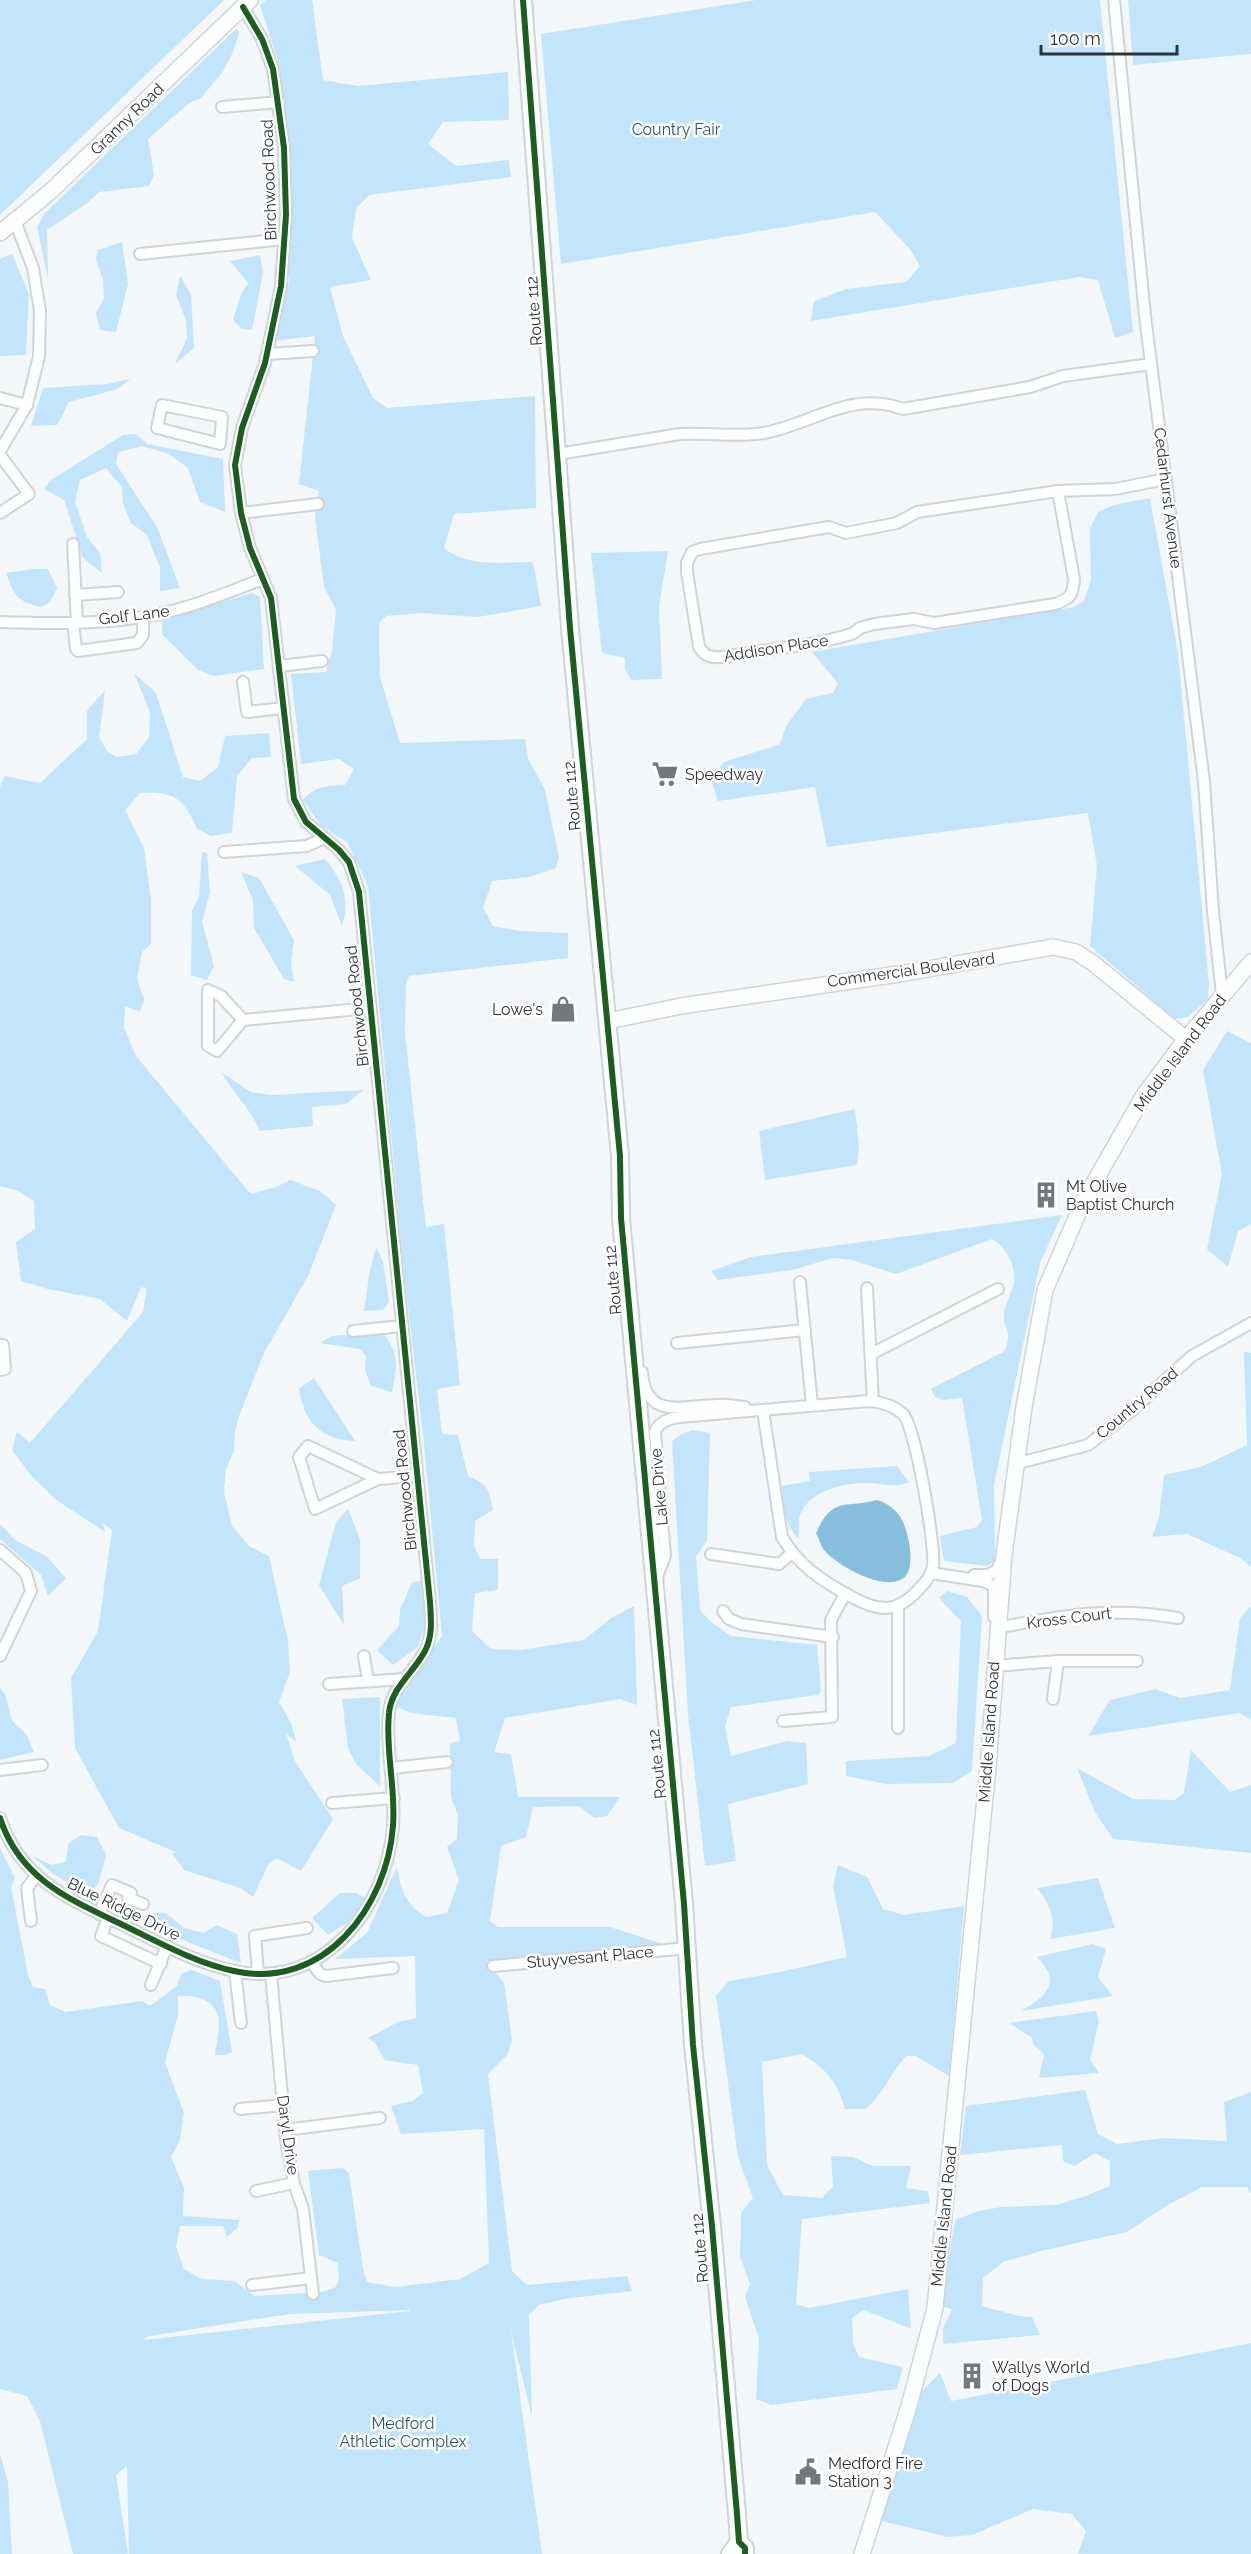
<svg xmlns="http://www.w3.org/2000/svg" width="1251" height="2554" font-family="Raleway,sans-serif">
	<rect width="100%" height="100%" fill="#f3f7fa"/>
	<g fill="#c3e5fb" fill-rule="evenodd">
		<polygon points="0,0 224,0 0,215"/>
		<path d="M 266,0 L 312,0 L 323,80 L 358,86 L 508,72 L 509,120 L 443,122 L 428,144 L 456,166 L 509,160 L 511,177 L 369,195 L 356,209 L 352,238 L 371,280 L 330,287 L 343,336 L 373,398 L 387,408 L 535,396 L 536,508 L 454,514 L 444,548 C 469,568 502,562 533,562 L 541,606 L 478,617 L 420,613 L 386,616 L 379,623 L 380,677 L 400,743 L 525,739 L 528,758 L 545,790 L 559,857 L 556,868 L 529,877 L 492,881 L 483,908 L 493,926 L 520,931 L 568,933 L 568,958 L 409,976 L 406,985 L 405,1032 L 426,1227 L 444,1224 L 460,1385 L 437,1389 L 442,1434 L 458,1435 L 468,1476 C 488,1485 489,1488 493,1510 L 475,1521 L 474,1545 L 480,1559 L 498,1559 L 498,1590 L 475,1593 L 472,1631 L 491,1649 L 520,1650 L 584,1640 L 611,1618 L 634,1606 L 637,1705 L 620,1699 L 505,1718 L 494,1752 L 511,1754 L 518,1797 L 620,1797 L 607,1816 L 594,1818 L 579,1806 L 533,1807 L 526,1837 L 501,1846 L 490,1921 L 498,1927 L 610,1927 L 663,1944 L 486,1961 L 504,1983 L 512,2039 L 508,2054 L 488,2074 L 512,2271 L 527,2285 L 627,2276 L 632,2291 L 564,2299 L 539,2305 L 529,2315 L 532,2417 L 511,2331 L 542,2554 L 129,2554 L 127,2466 L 116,2475 L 128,2554 L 73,2554 L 40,2421 L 27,2396 L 0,2389 L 0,1848 L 15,1878 L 11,1887 L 28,1975 L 33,1987 L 45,1989 L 50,2005 L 65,2012 L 142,2001 L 150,2006 L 177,1986 L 181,1974 L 192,1970 L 220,1981 L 232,2052 L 225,2055 L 215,2055 C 216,2045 219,2032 219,2021 C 218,2000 194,1994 178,1996 L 178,2015 L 165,2062 L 184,2113 L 180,2140 L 171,2157 L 184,2188 L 183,2216 L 239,2220 L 238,2227 L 227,2237 L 223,2226 L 180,2226 L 176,2247 L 184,2269 L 202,2279 L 234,2281 L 255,2296 L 322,2292 L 336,2287 L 339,2278 L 338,2263 L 319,2255 L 308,2171 L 343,2168 L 349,2173 L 363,2269 L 367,2282 L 395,2287 L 460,2279 L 489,2263 L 484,2129 L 401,2134 L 391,2106 L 412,2101 L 423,2093 L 418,2065 L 385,2060 L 375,2043 L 368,2038 L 398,2022 L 416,2018 L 415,1956 L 335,1959 L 367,1933 L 397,1867 C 402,1891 404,1903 426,1917 L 447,1913 L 459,1880 L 447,1847 L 457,1839 L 458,1815 L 451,1797 L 450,1743 L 460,1741 L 456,1718 L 411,1713 L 395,1706 L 442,1636 L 423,1434 L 404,1273 L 368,886 L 347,842 L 321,826 L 303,800 C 314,786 327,786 345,785 L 354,769 L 339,759 L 301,764 L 291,674 L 326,672 L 332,651 L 336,610 L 324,587 L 315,517 L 319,491 L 299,484 L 315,336 L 273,341 L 289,283 L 288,166 L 279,64 L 260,5 ZM 410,2310 L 410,2311 L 143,2340 L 149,2336 L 290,2314 Z"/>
		<polygon points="756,0 1100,0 1133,332 1115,338 1098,280 1079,277 811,321 814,301 846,289 906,282 920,266 910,249 875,212 561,264 541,34"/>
		<polygon points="1128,0 1251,0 1251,54 1133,65"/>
		<polygon points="237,28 239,34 232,54 222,73 201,98 189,103 148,139 154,175 149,186 99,192 86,204 47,230 48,279 37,227 44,214"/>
		<polygon points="122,242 128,284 116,332 100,330 96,313 104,298 103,280 96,259 98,250"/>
		<polygon points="12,254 29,294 26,355 0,356 0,259"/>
		<polygon points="260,255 263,273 252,330 242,329 233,320 241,294 248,283 230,261"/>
		<polygon points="180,276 191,294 194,348 175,364 187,338 186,320 176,295"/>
		<polygon points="130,379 118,389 69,402 57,425 31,426 43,388 107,384"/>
		<polygon points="136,434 147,444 223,459 225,512 200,502 188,468 169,454 142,446 118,452 116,464 157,527 180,588 160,591 160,568 147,535 131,523 123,504 122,487 106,468 80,480 75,502 87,537 100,553 102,573 83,558 64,500 44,489 51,480 123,435"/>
		<polygon points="1150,498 1178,653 1209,984 1208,999 1188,1017 1175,1019 1090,946 1097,866 1088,813 827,847 815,787 718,801 711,780 724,762 780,744 786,726 806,699 833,693 838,683 812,652 1074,607 1084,601 1091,580 1090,529 1098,512 1114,505"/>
		<polygon points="668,551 659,607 662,679 631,680 625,669 625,658 602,653 591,553"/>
		<path d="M 34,569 L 48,569 L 57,588 L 50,602 L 41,607 C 16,601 15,596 6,573 Z"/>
		<polygon points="252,593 260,597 264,669 214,676 198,670 162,634 162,621"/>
		<path d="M 134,673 L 156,693 L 183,777 L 200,781 L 218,767 L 225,736 L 269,733 L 271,757 L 252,758 L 237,776 L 232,833 L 211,836 L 197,829 C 185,799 172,790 140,793 L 125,810 L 144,848 L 151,900 L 151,944 L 142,952 L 137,979 L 144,999 L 140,1012 L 125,1006 L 124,1028 L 136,1056 L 249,1192 L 252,1194 L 278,1186 L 290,1180 L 320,1191 L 336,1205 L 308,1276 L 264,1353 L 239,1416 L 235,1432 L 234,1451 L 226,1469 L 224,1492 L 232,1526 L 249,1546 L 269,1556 L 288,1641 L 290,1672 L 279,1702 L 292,1725 L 296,1742 L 286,1733 L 295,1761 L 333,1819 L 301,1871 L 277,1858 L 269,1863 L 253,1897 L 240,1888 L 184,1870 L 172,1853 L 178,1853 L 119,1828 L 75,1748 L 71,1678 L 98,1631 L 112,1530 L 103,1523 L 105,1532 L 58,1501 L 33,1478 L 12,1450 L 17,1432 L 30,1443 L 143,1312 L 147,1289 L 141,1287 L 127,1321 L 100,1299 L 48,1289 L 21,1281 L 16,1242 L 35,1229 L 34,1201 L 18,1191 L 0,1186 L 0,787 L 4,776 L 40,783 L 87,739 L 87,711 L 105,690 L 99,738 L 108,752 L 117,757 L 136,754 L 149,737 L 150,712 Z"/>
		<polygon points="202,852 207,853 210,892 202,922 214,966 207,980 191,975 192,911 199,896"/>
		<path d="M 325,859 C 342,879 351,900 342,926 L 330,895 L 295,866 Z"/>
		<polygon points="241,872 259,878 294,940 291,963 294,982 284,979 254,928 253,900"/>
		<polygon points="1227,1031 1251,1043 1251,1224 1238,1231 1228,1267 1207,1249 1222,1174 1203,1070"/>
		<path d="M 221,1072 L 251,1092 L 273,1095 L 363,1090 L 346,1104 L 312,1107 L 313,1126 L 260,1131 C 249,1107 235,1095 221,1072 Z"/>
		<polygon points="855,1109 859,1146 857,1165 765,1180 759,1131"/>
		<path d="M 1062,1215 L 1040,1263 L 994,1485 L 995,1561 L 987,1566 L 944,1561 L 940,1536 L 977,1527 L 982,1520 L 962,1398 L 944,1400 L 935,1397 L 931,1389 L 1005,1351 C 1013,1327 1003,1332 1004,1315 C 1004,1304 1012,1294 1014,1283 C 1016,1265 1007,1248 992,1239 L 896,1274 L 852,1260 L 833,1258 L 792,1270 L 718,1280 L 711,1271 L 751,1257 Z"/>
		<polygon points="376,1247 383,1262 389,1302 383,1310 364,1311 370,1270"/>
		<path d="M 383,1332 C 399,1355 398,1364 392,1392 L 371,1386 L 365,1370 L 366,1356 L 360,1349 L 320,1343 L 332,1336 Z"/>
		<polygon points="1244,1352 1251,1353 1251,1567 1240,1558 1187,1534 1152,1537 1159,1517 1164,1475 1201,1467 1247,1445"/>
		<path d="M 314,1378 L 355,1441 C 322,1440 304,1423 299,1389 Z"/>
		<polygon points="693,1430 710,1433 707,1541 696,1556 700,1610 711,1622 731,1636 817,1645 821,1691 818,1695 731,1707 725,1726 731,1756 788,1741 806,1743 808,1784 728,1804 736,1861 705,1866 688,1714 672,1441 680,1435"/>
		<path d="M 897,1466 L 909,1482 C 897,1489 881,1483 868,1483 C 845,1482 808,1491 800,1515 C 798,1522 799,1532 799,1539 C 784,1525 783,1505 782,1486 L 810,1481 L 809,1472 Z"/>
		<polygon points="348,1509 360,1540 360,1578 342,1586 344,1625 319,1585 336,1522"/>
		<polygon points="0,1524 15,1540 46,1556 66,1578 48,1596 41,1575 0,1539"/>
		<polygon points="422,1581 426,1623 418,1647 393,1665 377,1650 399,1626 400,1610 412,1582"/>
		<polygon points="947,1591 967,1597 982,1616 972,1771 953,1783 886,1784 846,1776 846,1761 929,1756 956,1743 961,1621 939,1598"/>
		<polygon points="1251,1606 1251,1720 1240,1713 1088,1736 1110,1700 1155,1689 1180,1698 1230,1690 1240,1618"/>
		<polygon points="0,1688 5,1694 12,1721 26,1734 34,1752 0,1760"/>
		<polygon points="380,1697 380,1786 356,1764 348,1748 342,1699"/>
		<polygon points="1191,1750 1230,1792 1251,1785 1251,1853 1113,1839 1095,1812 1077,1768 1133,1799 1175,1800 1184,1793"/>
		<polygon points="81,1835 97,1837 106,1855 98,1885 86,1893 55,1875 31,1855 51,1865 66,1862 68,1844"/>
		<path d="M 838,1865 L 867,1877 L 883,1909 L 904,1915 L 964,1906 L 949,2076 L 916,2056 L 906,2056 C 890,2074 884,2093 866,2109 L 845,2109 C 837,2081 827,2070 802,2054 L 762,2062 L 767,2165 L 783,2195 L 822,2198 L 833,2186 L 831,2156 L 853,2157 L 872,2166 L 911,2166 L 906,2188 L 928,2191 L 930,2203 L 802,2219 L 796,2304 L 809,2308 L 908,2289 L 911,2329 L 864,2310 L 852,2318 L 853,2344 L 859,2357 L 903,2367 L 897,2389 L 771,2405 L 756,2399 L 759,2339 L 745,2297 L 750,2284 L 740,2256 L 741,2213 L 753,2198 L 738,2157 L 716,1995 L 729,1981 L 770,1974 L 847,1957 L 833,1886 Z"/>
		<path d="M 1098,1878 L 1115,1928 L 1050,1939 C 1057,1919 1050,1904 1037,1888 Z"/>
		<polygon points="340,1893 356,1893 367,1899 347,1923 328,1935 312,1918"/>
		<polygon points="154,1913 166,1913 184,1928 204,1933 217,1925 237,1934 241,1963 157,1930 144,1917"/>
		<path d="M 1093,1944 L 1106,1949 L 1098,1977 L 1113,1996 L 1021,2011 C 1034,2003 1054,1993 1049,1974 C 1047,1968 1041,1961 1037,1957 Z"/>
		<polygon points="1096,2011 1099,2021 1090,2060 1099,2073 1039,2078 1044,2054 1033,2044 1032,2038 1009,2023"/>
		<polygon points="1085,2090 1098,2134 1117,2144 1163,2138 1227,2141 1224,2102 1251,2092 1251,2194 1247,2187 1202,2187 1166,2206 1127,2232 1041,2251 1003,2262 983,2278 982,2306 1019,2316 1032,2317 1040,2335 943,2344 943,2328 952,2309 944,2307 944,2286 955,2220 979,2211 1001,2207 1056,2205 1086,2196 1110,2186 1110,2161 1095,2153 1074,2166 1063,2161 1062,2145 960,2155 966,2106"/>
		<polygon points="1251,2343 1251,2554 1078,2554 1086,2531 1072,2514 1033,2509 972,2535 948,2537 877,2520 919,2394 940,2373 951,2401"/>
		<polygon points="0,2454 8,2482 12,2554 0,2554"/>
	</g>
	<path fill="#87bede" d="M 877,1500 C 885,1502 894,1508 899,1515 C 908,1526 918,1571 902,1579 C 882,1591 838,1566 824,1550 C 821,1546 819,1538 816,1533 C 833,1495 846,1509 877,1500 Z"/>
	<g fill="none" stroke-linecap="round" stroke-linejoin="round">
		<g stroke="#cfd4d8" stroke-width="14">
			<g id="street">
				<polyline points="1114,0 1145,316 1204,781 1213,911 1222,995"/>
				<polyline points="222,107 279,102"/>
				<polyline points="140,254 285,239"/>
				<polyline points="267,354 313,351"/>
				<polyline points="0,398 27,405"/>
				<polygon points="162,405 222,417 220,444 157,428"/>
				<polyline points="0,451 27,405 39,356 40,311 33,268 15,221"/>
				<path d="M 558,454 L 680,434 C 708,432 736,438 764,433 C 813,424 850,390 903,409 L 1030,387 L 1063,376 L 1151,364"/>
				<polyline points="0,455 29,494 0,513"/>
				<path d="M 1058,491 L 1074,579 C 1073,595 1070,599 1055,604 L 934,623 L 914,619 L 874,624 L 860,628 L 852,634 L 821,642 L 722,657 C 710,658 705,656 699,647 L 687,572 L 687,563 L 692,552 L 700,549 L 829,527 L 846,533 L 897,523 L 917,512 L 1058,491 L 1115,489 L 1166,479"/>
				<polyline points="241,513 318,504"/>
				<polyline points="73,544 77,622"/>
				<polyline points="75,595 118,592"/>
				<path d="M 0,622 C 59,624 122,625 179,609 C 208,601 235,590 262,579"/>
				<polyline points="73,623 76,649 78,651 137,643 143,635 143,617"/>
				<polyline points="280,666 322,661"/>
				<polyline points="243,682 247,712 284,708"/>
				<polyline points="224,852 307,846 324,838"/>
				<polyline points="243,1020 217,1051 208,1046 208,990 221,996 243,1020 370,1008"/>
				<polyline points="800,1282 812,1405"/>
				<polyline points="867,1288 873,1401"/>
				<polyline points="353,1331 402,1326"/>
				<polyline points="677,1343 805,1330"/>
				<polyline points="0,1345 3,1345 5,1369 0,1370"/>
				<polyline points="871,1354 998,1289"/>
				<path d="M 642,1372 C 645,1420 683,1406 716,1405 C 725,1404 735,1406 745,1407"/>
				<polygon points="308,1446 378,1479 315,1509 299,1457"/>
				<polyline points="1015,1464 1088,1445 1131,1411 1192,1356 1251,1323"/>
				<polyline points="378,1479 417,1476"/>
				<polyline points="0,1550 26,1573 31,1591 0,1656"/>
				<polyline points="711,1554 779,1564 792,1553"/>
				<polyline points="931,1573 983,1581 994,1586 994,1617"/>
				<polyline points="974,1575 988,1575 997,1570 1001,1561"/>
				<path d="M 656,1579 L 665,1556 L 655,1432 C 660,1418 678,1417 691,1416 L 869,1401 C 881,1402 894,1406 903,1414 C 915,1425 936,1547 933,1566 C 932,1575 925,1583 919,1589 C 897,1614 878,1612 850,1596 C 822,1581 798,1565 782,1537 L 763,1410"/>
				<polyline points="898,1607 898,1728"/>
				<polyline points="723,1611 729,1619 741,1624 833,1637"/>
				<path d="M 996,1628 C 1063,1616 1110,1606 1178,1618"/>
				<polyline points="364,1656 368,1681"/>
				<polyline points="994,1666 1058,1661 1137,1661"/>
				<polyline points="329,1684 405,1679"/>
				<polyline points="1053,1699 1058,1661"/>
				<polyline points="783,1721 832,1717 831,1620 845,1594"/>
				<polyline points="392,1768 447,1762"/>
				<polyline points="0,1770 42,1765"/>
				<polyline points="332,1803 394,1798"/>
				<path d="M 0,1818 C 20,1880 71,1900 125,1926 C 160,1943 196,1963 234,1971 C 324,1991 387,1907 393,1826 C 396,1788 385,1750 389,1713 C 391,1688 414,1672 425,1651 C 433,1636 431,1618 430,1602 L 359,892 L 349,862 L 339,850 L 306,822 L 294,799 L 271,598 L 250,548 L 241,513 L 235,465 L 242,428 L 265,363 L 281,286 L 286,215 L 284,148 L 273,69 L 262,39 L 243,7"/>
				<polyline points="99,1914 112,1885 131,1893 128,1898 143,1904"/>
				<polyline points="108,1918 101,1936 161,1964"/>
				<polyline points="31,1921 27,1888 36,1876"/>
				<polyline points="311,1961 320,1974 326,1976 393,1968"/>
				<polyline points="493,1966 688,1948"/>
				<polyline points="235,1971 241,2023"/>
				<polyline points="258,1974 255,1936 307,1928"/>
				<polyline points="271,1974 286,2140 294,2183 303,2209 313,2294"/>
				<polyline points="151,1985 167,1946"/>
				<polyline points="240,2109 283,2105"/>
				<polyline points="285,2130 380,2118"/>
				<polyline points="256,2191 294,2183"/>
				<polyline points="252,2285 311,2278"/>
			</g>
		</g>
		<g stroke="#cfd4d8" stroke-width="18">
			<g id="secondary">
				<polyline points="0,233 51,191 250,0"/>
				<polyline points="608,1021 681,1006 905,973 1053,947 1076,952 1093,963 1186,1039"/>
				<polyline points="862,2554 909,2406 935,2308 988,1767 1004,1555 1024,1407 1045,1290 1083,1202 1144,1095 1186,1039 1251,962"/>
			</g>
		</g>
		<g stroke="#cfd4d8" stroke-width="20">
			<g id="primary">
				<polyline points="523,0 570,628 620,1156 621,1218 684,1904 693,2045 712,2226 737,2514 739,2542 745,2548 745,2554"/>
				<polyline points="730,2554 739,2542"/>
			</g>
		</g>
		<use href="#street" stroke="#fdfefe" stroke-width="10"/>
		<use href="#secondary" stroke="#fdfefe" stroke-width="15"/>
		<use href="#primary" stroke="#fdfefe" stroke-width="16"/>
		<g stroke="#fff" stroke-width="10">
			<g id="cycleway">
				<polyline points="523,0 570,628 620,1156 621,1218 684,1904 693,2045 712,2226 737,2514 739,2542 745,2548 745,2554"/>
				<path d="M 0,1818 C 20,1880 71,1900 125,1926 C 160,1943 196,1963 234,1971 C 324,1991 387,1907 393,1826 C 396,1788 385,1750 389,1713 C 391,1688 414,1672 425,1651 C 433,1636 431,1618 430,1602 L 359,892 L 349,862 L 339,850 L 306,822 L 294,799 L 271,598 L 250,548 L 241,513 L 235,465 L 242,428 L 265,363 L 281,286 L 286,215 L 284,148 L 273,69 L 262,39 L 243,7"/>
			</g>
		</g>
		<use href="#cycleway" stroke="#1b5e20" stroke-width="6"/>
	</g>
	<defs>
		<g id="supermarket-bare" transform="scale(2.07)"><path d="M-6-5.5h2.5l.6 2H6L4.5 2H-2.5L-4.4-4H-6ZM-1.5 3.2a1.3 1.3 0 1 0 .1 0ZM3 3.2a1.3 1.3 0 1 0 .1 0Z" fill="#72787d" stroke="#fff" stroke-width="2.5" paint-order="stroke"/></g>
		<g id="shop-bare" transform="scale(2.07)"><path d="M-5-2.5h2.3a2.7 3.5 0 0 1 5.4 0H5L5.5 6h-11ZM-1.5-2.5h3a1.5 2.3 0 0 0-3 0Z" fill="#72787d" stroke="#fff" stroke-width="2.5" paint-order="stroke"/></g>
		<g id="building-bare" transform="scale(2.07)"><path d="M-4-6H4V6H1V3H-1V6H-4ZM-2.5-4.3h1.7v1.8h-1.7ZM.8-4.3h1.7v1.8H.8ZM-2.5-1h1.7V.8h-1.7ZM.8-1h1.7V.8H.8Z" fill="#72787d" stroke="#fff" stroke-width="2.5" paint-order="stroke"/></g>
		<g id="civic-bare" transform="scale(2.07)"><path d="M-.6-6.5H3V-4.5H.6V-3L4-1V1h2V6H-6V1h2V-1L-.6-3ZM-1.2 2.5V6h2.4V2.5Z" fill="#72787d" stroke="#fff" stroke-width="2.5" paint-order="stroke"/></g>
	</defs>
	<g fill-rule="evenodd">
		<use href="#supermarket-bare" x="665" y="774"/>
		<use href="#shop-bare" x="563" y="1009"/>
		<use href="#building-bare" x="1046" y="1195"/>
		<use href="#building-bare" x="972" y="2376"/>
		<use href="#civic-bare" x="808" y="2472"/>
	</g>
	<g text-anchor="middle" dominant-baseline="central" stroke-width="5" stroke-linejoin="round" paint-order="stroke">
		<g font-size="16" fill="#2d3439" stroke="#fff">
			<text transform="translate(127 119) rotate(-44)">Granny Road</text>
			<text transform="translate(269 180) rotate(-92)">Birchwood Road</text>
			<text transform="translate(534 311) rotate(-94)">Route 112</text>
			<text transform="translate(1168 498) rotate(83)">Cedarhurst Avenue</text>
			<text transform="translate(134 615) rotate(-7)">Golf Lane</text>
			<text transform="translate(776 648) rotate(-9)">Addison Place</text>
			<text transform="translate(572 796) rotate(-95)">Route 112</text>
			<text transform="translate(911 970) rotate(-8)">Commercial Boulevard</text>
			<text transform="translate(357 1006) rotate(-96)">Birchwood Road</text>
			<text transform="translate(1180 1053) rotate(-53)">Middle Island Road</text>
			<text transform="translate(613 1280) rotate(-95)">Route 112</text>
			<text transform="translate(1137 1403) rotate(-40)">Country Road</text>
			<text transform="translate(659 1487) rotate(-95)">Lake Drive</text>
			<text transform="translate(405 1490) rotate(-96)">Birchwood Road</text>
			<text transform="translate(1069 1618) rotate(-7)">Kross Court</text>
			<text transform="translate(989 1732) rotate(-86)">Middle Island Road</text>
			<text transform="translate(657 1764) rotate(-96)">Route 112</text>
			<text transform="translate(124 1909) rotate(26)">Blue Ridge Drive</text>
			<text transform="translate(590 1957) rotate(-5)">Stuyvesant Place</text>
			<text transform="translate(288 2135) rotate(82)">Daryl Drive</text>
			<text transform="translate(944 2216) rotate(-84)">Middle Island Road</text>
			<text transform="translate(700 2248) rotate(-95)">Route 112</text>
		</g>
		<g font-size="16" fill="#225c7b" stroke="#fff">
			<text x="676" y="129">Country Fair</text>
			<text x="403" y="2423">Medford<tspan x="403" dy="18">Athletic Complex</tspan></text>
		</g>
		<g font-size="16" fill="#2d3439" stroke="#fff" text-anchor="start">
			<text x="685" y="774">Speedway</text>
			<text x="543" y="1009" text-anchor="end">Lowe's</text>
			<text x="1066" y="1186">Mt Olive<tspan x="1066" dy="18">Baptist Church</tspan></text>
			<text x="992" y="2367">Wallys World<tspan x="992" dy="18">of Dogs</tspan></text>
			<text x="828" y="2463">Medford Fire<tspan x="828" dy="18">Station 3</tspan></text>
		</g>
	</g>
	<path d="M1041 45v9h136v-9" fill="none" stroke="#2d3439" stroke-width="3"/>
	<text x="1050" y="45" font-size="18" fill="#2d3439" stroke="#ffffff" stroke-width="4.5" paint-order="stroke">100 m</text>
</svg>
